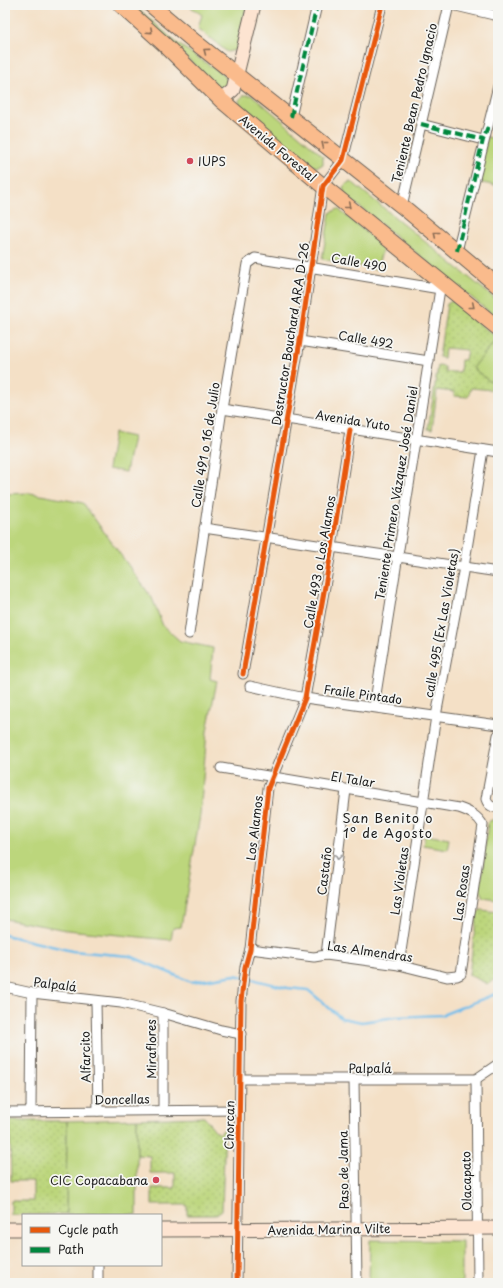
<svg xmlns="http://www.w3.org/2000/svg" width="503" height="1288" font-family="'Playpen Sans',sans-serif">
	<defs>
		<pattern id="garden-dots" width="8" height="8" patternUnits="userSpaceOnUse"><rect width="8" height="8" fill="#bcd67b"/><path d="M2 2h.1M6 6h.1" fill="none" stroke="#a1b76a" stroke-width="1.8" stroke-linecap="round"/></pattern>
	</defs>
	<rect width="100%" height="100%" fill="#f6f6f2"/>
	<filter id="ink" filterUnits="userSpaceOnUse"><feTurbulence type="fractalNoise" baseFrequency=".025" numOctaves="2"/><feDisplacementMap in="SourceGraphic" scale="8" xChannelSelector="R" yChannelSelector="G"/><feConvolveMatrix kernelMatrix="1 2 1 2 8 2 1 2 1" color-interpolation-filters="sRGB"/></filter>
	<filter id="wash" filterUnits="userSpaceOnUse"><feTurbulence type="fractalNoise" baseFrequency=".012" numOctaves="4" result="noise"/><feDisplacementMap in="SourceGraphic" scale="16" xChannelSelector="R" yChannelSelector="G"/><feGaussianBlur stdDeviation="0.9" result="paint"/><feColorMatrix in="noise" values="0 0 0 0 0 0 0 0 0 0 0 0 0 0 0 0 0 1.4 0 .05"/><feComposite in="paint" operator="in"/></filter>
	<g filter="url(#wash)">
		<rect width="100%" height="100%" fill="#f4e0c6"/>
		<g fill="#bcd67b" stroke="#6c794c">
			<polygon points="129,5 134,5 178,44 224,75 227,80 227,86 221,90"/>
			<polygon points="188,5 247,5 236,50 227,52 198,28 202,15"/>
			<polygon points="244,95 251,95 257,99 323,156 323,164 318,167 313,166 240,106 239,100"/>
			<polygon points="487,137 498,139 498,186 477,182"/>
			<polygon points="349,182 353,183 498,301 498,319 345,195 343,187"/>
			<polygon points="338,209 384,247 376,269 322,259 330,213"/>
			<polygon points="497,338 498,372 490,382 473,368"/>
			<polygon points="114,433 133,437 126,472 108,469"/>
			<polygon points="30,493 83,503 152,598 163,626 180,641 213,648 210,679 217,681 207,731 200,815 181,927 173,928 171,940 67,930 5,919 5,494"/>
			<polygon points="494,819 498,820 498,900 483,898 480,892 488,822"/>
			<polygon points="425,835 449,839 447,849 423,845"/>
			<polygon points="137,1119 137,1215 66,1214 67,1121"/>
			<polygon points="370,1240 462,1241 462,1283 369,1283"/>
		</g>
		<g fill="url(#garden-dots)" stroke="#6c794c">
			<polygon points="452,301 497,338 473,368 490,382 498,372 498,396 493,395 493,390 471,388 468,397 454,396 454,392 437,390 432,430 428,429 438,366 445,367 445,372 460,372 461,360 465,360 467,350 445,348 444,358 439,357 447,304"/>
			<polygon points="481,910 498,912 498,977 488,984 469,975 477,913"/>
			<polygon points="204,1117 218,1134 225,1129 222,1210 215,1215 187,1215 187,1205 152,1205 152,1188 175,1188 175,1173 150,1173 150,1156 137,1155 137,1119"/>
			<polygon points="10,1121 67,1121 66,1214 11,1215 11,1201 33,1201 33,1181 11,1181"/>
		</g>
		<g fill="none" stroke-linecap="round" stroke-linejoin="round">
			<polyline stroke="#71beeb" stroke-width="2.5" points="5,935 72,951 130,956 191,982 235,975 288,988 308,990 341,1018 362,1022 395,1017 442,1015 498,993"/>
		</g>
	</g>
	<g filter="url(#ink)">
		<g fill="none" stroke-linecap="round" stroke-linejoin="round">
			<g stroke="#686158" stroke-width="11">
				<g id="street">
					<polyline points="452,5 498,16"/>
					<polyline points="291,117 317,5"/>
					<polyline points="421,124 483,140"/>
					<polyline points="402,206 449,5"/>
					<polyline points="457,251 498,86"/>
					<polyline points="300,341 429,361"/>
					<polyline points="222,409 498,452"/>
					<polyline points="204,528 498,572"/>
					<polyline points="189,634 222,409 247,264 255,258 440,289"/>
					<polyline points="243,674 300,341 323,186 343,160 382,5"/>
					<polyline points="250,686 305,698 498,725"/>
					<polyline points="374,707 440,289 444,286"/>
					<path d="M 498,735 L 486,799 C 488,805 491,807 498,808"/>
					<path d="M 221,768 L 459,808 C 470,812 477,815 483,825 L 461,974 L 457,976 L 447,977 L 399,965 L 326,955 L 314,957 L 250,949"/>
					<polyline points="326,955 346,790"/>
					<polyline points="399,965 436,716 464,567 483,450"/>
					<polyline points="5,987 32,993 121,1003 163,1013 221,1030 241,1034"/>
					<polyline points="96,1001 98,1111"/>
					<polyline points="240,1079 476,1079 498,1064"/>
					<polyline points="476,1079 478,1283"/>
					<polyline points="354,1080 357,1283"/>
					<polyline points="163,1110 163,1013"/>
					<polyline points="31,1111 32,993"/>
					<polyline points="5,1112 239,1110"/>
					<polyline points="98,1283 98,1265"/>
					<polyline points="237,1283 241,1001 245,967 250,949 268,788 305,698 332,547 350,430"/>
				</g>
			</g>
			<g stroke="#686158" stroke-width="15">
				<g id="secondary">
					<polyline points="221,100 233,90 254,5"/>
					<polyline points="5,1229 23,1229"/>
					<polyline points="161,1230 498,1228"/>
				</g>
			</g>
			<g stroke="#686158" stroke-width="17">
				<g id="primary">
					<polyline points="121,5 163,43 221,100 323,186 498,328"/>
					<polyline points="151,5 195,42 402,206 498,286"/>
				</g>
			</g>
			<use href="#street" stroke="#fff" stroke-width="9"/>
			<use href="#secondary" stroke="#fde4d1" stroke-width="13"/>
			<use href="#primary" stroke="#fabb8c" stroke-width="15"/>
			<g stroke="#00873e" stroke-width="4" stroke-dasharray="8 4" stroke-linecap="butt">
				<polyline points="291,117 317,5"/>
				<polyline points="421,124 483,140"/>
				<polyline points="457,251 483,140 489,125"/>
			</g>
			<g stroke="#f6f6f2" stroke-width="8">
				<g id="cycleway">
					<polyline points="243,674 300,341 323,186 343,160 382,5"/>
					<polyline points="237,1283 241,1001 245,967 250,949 268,788 305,698 332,547 350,430"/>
				</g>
			</g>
			<use href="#cycleway" stroke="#e8590c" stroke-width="5"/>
		</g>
		<defs><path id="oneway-chevron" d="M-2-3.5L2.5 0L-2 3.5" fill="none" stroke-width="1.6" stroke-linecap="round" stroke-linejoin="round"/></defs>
		<g stroke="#8b6c54">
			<use href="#oneway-chevron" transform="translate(150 31) rotate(42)"/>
			<use href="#oneway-chevron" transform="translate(206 51) rotate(-143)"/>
			<use href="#oneway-chevron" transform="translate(324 144) rotate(-141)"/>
			<use href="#oneway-chevron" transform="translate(348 206) rotate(39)"/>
			<use href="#oneway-chevron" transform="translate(436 234) rotate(-141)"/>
			<use href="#oneway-chevron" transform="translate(472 306) rotate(39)"/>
		</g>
		<use stroke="#999" href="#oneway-chevron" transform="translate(338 857) rotate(97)"/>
	</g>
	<g fill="#d1495b" stroke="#f6f6f2" stroke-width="1.5">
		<circle cx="190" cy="161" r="4"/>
		<circle cx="156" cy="1180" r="4"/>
	</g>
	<g text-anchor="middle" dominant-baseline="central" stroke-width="3.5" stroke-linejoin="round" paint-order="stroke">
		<g font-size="12" fill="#1c1c1c" stroke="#f6f6f2">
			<text transform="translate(414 103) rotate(-77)">Teniente Bean Pedro Ignacio</text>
			<text transform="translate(278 148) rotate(40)">Avenida Forestal</text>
			<text transform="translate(359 262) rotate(10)">Calle 490</text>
			<text transform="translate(290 334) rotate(-81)">Destructor Bouchard ARA D-26</text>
			<text transform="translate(366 339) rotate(9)">Calle 492</text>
			<text transform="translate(353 420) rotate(9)">Avenida Yuto</text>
			<text transform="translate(205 445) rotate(-81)">Calle 491 o 16 de Julio</text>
			<text transform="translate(396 493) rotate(-81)">Teniente Primero Vázquez José Daniel</text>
			<text transform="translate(319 562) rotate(-80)">Calle 493 o Los Alamos</text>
			<text transform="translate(441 623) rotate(-80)">calle 495 (Ex Las Violetas)</text>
			<text transform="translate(363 694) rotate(8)">Fraile Pintado</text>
			<text transform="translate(353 779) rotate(9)">El Talar</text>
			<text transform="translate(254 828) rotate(-83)">Los Alamos</text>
			<text transform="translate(324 871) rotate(-83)">Castaño</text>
			<text transform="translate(399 881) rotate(-82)">Las Violetas</text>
			<text transform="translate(461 893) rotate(-82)">Las Rosas</text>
			<text transform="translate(370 951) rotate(8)">Las Almendras</text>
			<text transform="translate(55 984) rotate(7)">Palpalá</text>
			<text transform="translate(151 1049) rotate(-90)">Miraflores</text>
			<text transform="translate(85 1057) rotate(-91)">Alfarcito</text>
			<text x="370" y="1068">Palpalá</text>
			<text transform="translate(122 1099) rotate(-1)">Doncellas</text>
			<text transform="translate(229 1125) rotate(-89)">Chorcan</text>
			<text transform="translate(343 1170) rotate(-91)">Paso de Jama</text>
			<text transform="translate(466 1181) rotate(-91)">Olacapato</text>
			<text transform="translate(329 1229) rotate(-1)">Avenida Marina Vilte</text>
		</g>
		<g font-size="12" fill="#1c1c1c" stroke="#f6f6f2" text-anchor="start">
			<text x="198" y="161">IUPS</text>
			<text x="148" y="1180" text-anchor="end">CIC Copacabana</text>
		</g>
		<g font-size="13" letter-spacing="1" fill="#1c1c1c" stroke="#f6f6f2">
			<text x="388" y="817">San Benito o<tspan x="388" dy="15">1º de Agosto</tspan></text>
		</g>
	</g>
	<rect width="503" height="1288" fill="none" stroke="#f6f6f2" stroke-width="20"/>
	<rect x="22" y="1214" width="140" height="52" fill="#f6f6f2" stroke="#9f9f9c"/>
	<rect x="30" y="1227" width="20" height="6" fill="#e8590c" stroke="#9f9f9c"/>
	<text x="58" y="1234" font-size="12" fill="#1c1c1c">Cycle path</text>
	<rect x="30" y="1247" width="20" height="6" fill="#00873e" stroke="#9f9f9c"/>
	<text x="58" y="1254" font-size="12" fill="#1c1c1c">Path</text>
</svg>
